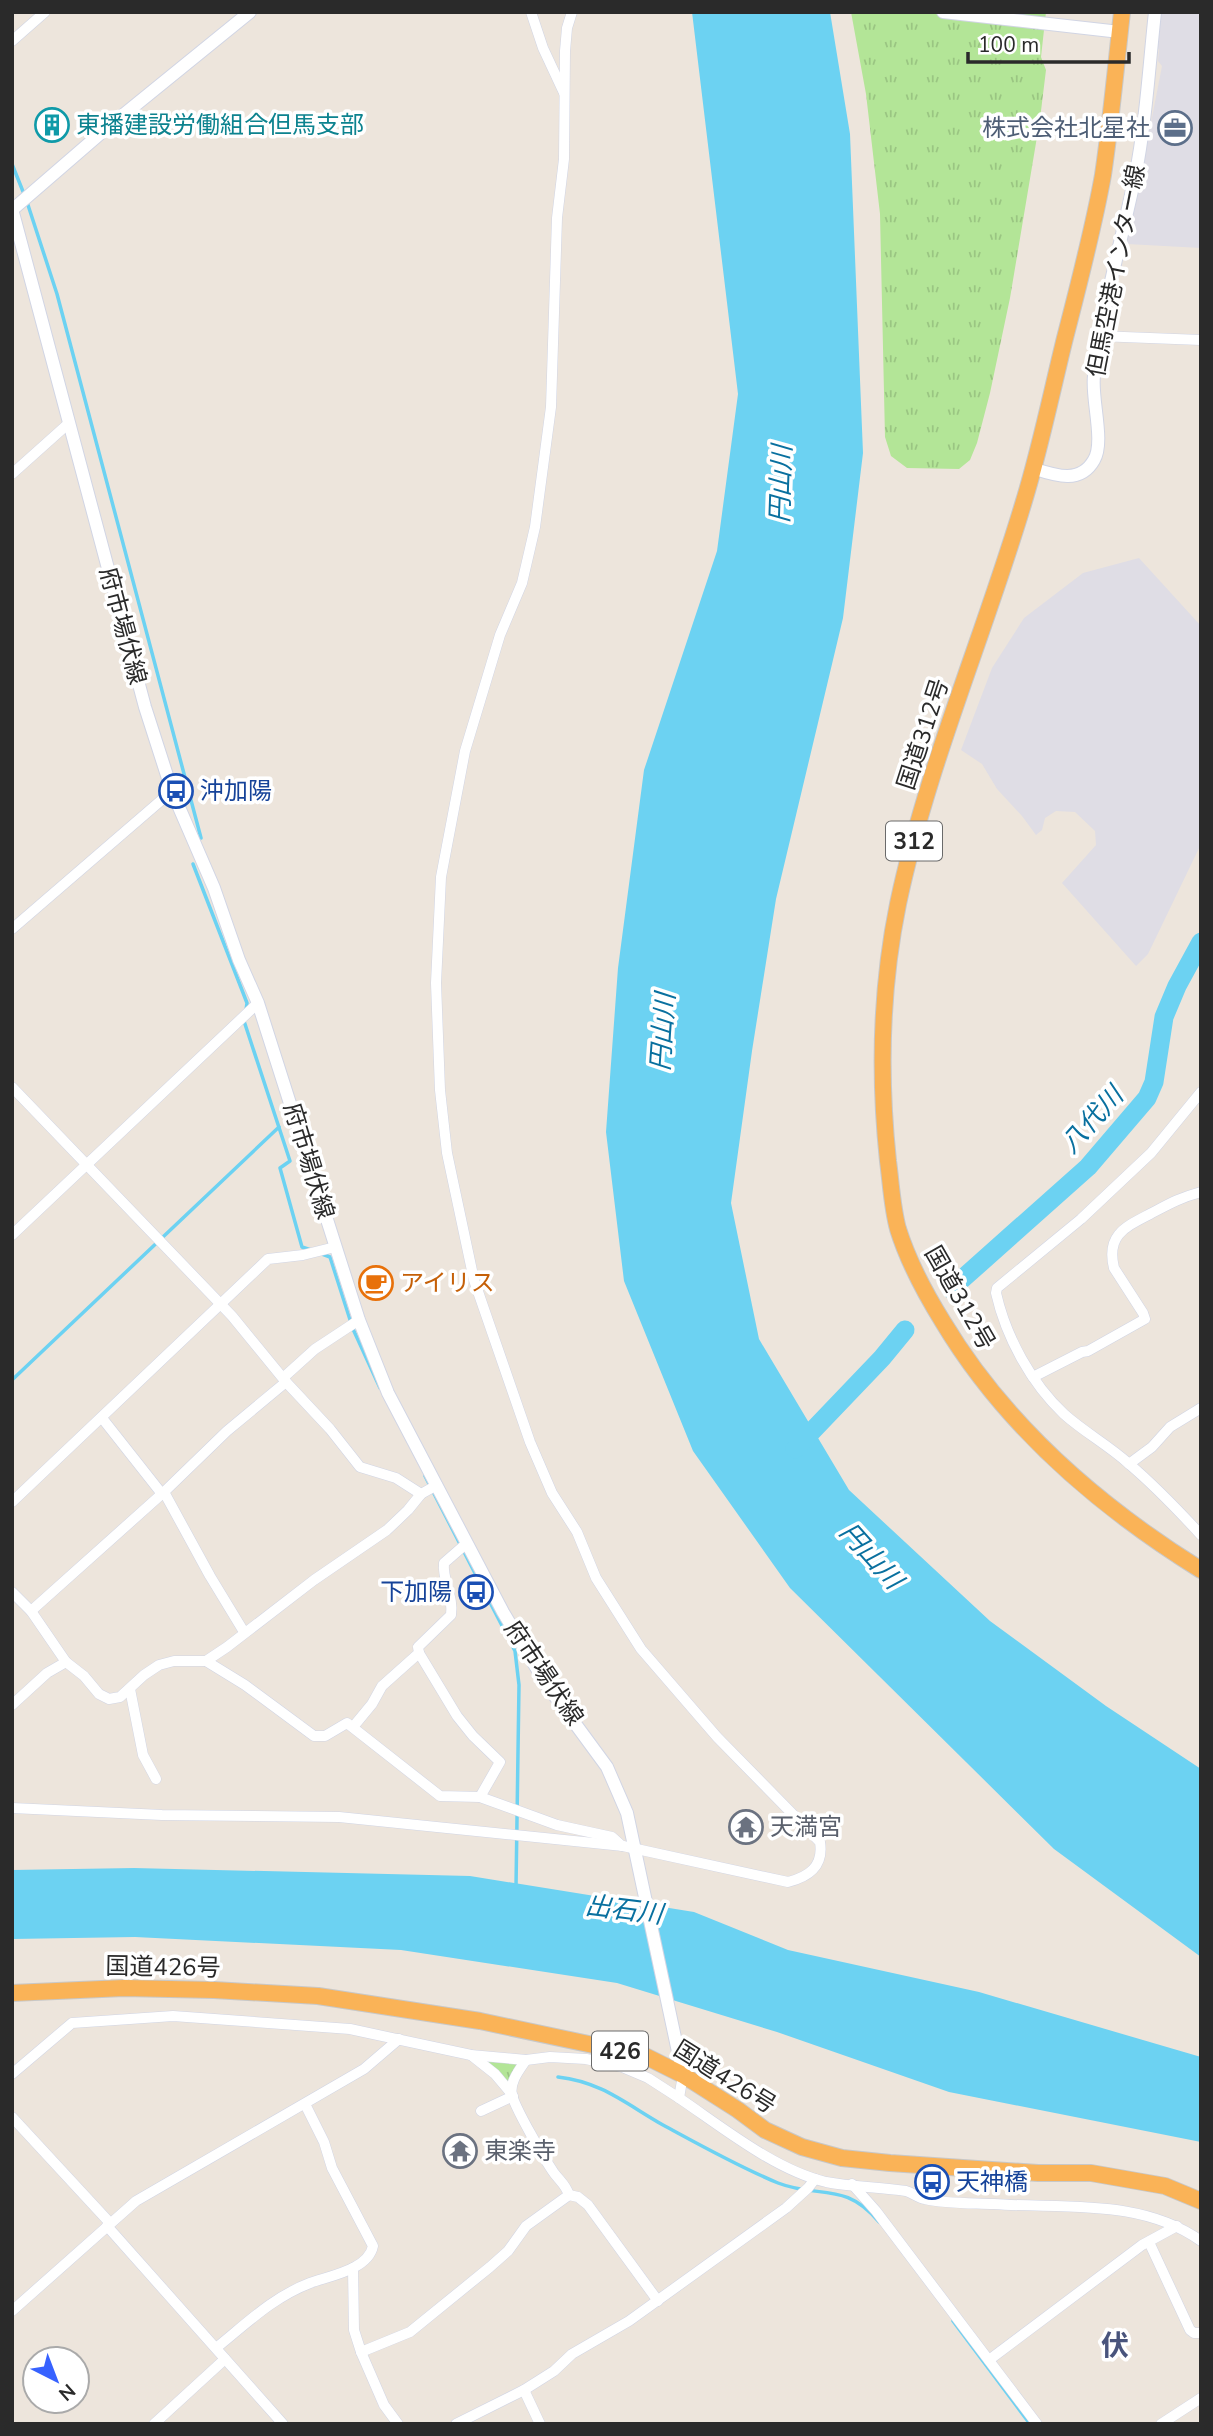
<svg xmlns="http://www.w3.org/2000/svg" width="1213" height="2436" font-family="'Nunito Sans','Noto Sans JP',sans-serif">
	<defs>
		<pattern id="grass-tufts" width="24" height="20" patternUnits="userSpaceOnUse" patternTransform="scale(1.75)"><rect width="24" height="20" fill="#b3e597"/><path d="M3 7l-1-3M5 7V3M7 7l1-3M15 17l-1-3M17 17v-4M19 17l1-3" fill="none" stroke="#9ac582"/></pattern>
	</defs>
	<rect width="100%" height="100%" fill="#ede5dc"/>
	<g fill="#dfdde5">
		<polygon points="1161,12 1201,12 1201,248 1127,244 1146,134 1149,133 1162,66 1158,61 1159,49 1157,48"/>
		<polygon points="1139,558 1201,626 1201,844 1148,954 1136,966 1062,883 1096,845 1095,831 1075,812 1056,811 1045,818 1042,830 1036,835 1022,816 997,789 982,764 961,750 992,668 1024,618 1083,573"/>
	</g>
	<g fill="url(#grass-tufts)">
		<polygon points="851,12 1046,12 1041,57 1046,70 1040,119 1010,298 990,393 977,443 970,460 959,469 907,468 891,456 885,437 880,214 866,94"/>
		<polygon points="484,2060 517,2064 509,2085 491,2065"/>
	</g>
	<g fill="#6cd2f2">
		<polygon points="692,12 830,12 850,134 863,453 843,618 776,899 752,1051 731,1203 759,1339 849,1490 990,1621 1106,1706 1201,1769 1201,1957 1054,1849 790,1588 693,1451 624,1281 606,1132 618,968 644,770 717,551 738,394"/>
		<polygon points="134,1868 470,1876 694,1912 788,1950 979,1992 1201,2057 1201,2142 949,2092 777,2032 617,1983 401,1950 135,1937 12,1939 12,1870"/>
	</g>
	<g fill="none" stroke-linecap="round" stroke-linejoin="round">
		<g stroke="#6cd2f2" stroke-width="3.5">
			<polyline points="12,164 24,194"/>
			<polyline points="27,202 57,294 201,838"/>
			<polyline points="193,864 247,1003 246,1010"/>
			<polyline points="244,1021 290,1161 280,1168 302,1247 311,1250"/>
			<polyline points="322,1254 330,1257 353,1329 380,1388"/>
			<polyline points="12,1380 279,1127"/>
			<polyline points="425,1476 515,1651 519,1685 516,1887"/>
			<path d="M 558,2077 C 602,2082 626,2104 663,2125 C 700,2145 739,2167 778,2183 C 819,2199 845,2181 879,2222"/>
			<polyline points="953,2321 1030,2424"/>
		</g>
		<g stroke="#6cd2f2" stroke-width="19">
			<polyline points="951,1289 1088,1167 1147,1098 1154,1082 1164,1017 1177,986 1201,942"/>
			<polyline points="795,1449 882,1358 905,1330"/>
		</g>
		<g stroke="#d1d5e4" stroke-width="11">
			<g id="minor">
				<polyline points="531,12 543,48 564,93"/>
				<polyline points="12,41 45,12"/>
				<polyline points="1098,336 1201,340"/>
				<polyline points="12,474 69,423"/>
				<polyline points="12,929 172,791"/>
				<polyline points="12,1087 232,1316 286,1382 330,1429 360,1467 396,1478 421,1494"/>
				<path d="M 1201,1092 L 1151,1153 L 1081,1219 L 997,1288 L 996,1293 C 1006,1337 1031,1383 1064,1414 C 1084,1432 1108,1445 1128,1463 C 1154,1485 1178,1510 1201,1535"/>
				<polyline points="12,1235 258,1003"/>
				<polyline points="284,1377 315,1349 359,1320"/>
				<path d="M 1033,1377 L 1082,1352 L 1088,1351 L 1145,1319 L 1143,1313 L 1114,1268 C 1106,1235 1125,1227 1150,1214 C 1169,1204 1179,1198 1201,1192"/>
				<polyline points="102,1418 162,1494"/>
				<polyline points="1129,1464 1152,1447 1170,1427 1201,1408"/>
				<polyline points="164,1492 210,1576 244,1632"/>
				<polyline points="12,1502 268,1259 303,1255 335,1247"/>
				<polyline points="12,1592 31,1611 66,1662 84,1676 99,1694 109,1699 120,1697 144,1675 159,1665 174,1661 206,1661 227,1647 314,1580 387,1530 408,1510 421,1494 437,1485"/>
				<polyline points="31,1611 164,1492 227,1431 286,1382"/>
				<polyline points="419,1653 457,1716 473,1736 500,1762 480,1797"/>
				<polyline points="206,1661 245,1685 314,1736 325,1736 347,1723 440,1796 480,1797 557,1825 612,1837 622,1846"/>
				<polyline points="130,1689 143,1755 156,1779"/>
				<polyline points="12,1705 47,1673 66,1662"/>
				<path d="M 353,1727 L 372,1704 L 382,1686 L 419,1653 L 418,1647 L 451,1615 C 454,1597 442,1580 444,1563 L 467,1543"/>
				<path d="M 12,1808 L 162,1815 L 339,1817 L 623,1846 L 788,1882 C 808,1877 824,1867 820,1842 L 717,1737 L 641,1649 L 596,1578 L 577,1532 L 552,1493 L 530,1442 L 474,1280 L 447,1153 L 440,1090 L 436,983 L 441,877 L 465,751 L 500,635 L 522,583 L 535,527 L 551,407 L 557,218 L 564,159 L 565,51 L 567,28 L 572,12"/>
				<polyline points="471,2055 495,2074 511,2093"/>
				<path d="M 526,2060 C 520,2069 509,2082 512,2095 C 515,2108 545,2160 554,2173 C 560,2181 566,2185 569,2195"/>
				<polyline points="12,2074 72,2023 173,2016 350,2029 471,2055 526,2060 550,2057 586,2059 622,2067 648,2078 679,2098 683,2075"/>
				<path d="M 679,2098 C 722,2127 775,2170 826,2182 C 852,2187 880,2187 906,2191 C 913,2193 918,2198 925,2199 C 947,2204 972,2203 994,2204 C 1063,2209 1141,2198 1201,2241"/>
				<polyline points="481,2111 513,2096"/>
				<polyline points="12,2117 110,2223"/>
				<polyline points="852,2184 876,2211 1037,2424"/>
				<polyline points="569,2195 578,2197 588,2205 658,2301"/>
				<polyline points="107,2226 283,2424"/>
				<polyline points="1149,2242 1190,2330 1194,2333 1201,2333"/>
				<polyline points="353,2268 354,2330 361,2352 410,2332 490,2267 508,2251 526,2226 569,2195"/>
				<polyline points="12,2311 136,2201 364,2069 399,2039"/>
				<path d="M 216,2348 C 246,2324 273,2297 310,2283 C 329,2276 368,2270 373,2246 L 332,2168 L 324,2142 L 305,2104"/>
				<polyline points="361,2352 384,2405 398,2424"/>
				<polyline points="989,2360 1142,2245 1177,2226"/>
				<polyline points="524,2390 540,2424"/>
				<polyline points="154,2424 225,2359"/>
				<polyline points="456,2424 524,2390 554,2371 572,2354 629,2321 786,2208 808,2188 815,2179"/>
				<polyline points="1161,2424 1201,2398"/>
			</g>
		</g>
		<g stroke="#d1d5e4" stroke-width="14">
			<g id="tertiary">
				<polyline points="943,12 1120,32"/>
				<polyline points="12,210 101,133 250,12"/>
			</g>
		</g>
		<g stroke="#d1d5e4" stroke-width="14">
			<g id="secondary">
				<polyline points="12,209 145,707 172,791 214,888 239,960 258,1003 359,1320 388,1393 503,1612 546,1684 607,1767 627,1813 683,2075"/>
				<path d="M 1032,468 C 1054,475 1080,485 1094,460 C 1105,442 1091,398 1094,376 C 1102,308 1121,243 1135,177 C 1146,122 1149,67 1155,12"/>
			</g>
		</g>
		<g stroke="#c8c8c8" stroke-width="18">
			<g id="trunk">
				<path d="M 1122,12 C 1116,66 1111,121 1103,175 C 1093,231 1078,287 1064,342 C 1051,395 1040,449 1024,501 C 984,636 927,766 898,904 C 881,987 879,1076 888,1161 C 891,1183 892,1207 898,1229 C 908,1261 925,1293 943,1322 C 1006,1427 1098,1506 1201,1570"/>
				<polyline points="12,1993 124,1988 214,1990 318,1996 480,2021 645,2056 683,2075 738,2110 765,2130 802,2147 842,2158 890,2163 1038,2173 1091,2173 1165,2186 1201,2201"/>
			</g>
		</g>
		<use href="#minor" stroke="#fff" stroke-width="10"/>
		<use href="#tertiary" stroke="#fff" stroke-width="12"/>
		<use href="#secondary" stroke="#fff" stroke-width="12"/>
		<use href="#trunk" stroke="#fab357" stroke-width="16"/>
	</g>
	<defs>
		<g id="building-ring" transform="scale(1.75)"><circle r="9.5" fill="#fff" stroke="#0f9aa8" stroke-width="1.5"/><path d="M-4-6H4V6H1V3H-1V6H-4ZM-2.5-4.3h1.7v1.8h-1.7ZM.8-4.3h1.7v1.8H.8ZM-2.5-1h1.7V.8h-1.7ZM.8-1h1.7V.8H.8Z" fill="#0f9aa8"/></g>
		<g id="office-ring" transform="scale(1.75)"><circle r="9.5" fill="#fff" stroke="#5c6f8a" stroke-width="1.5"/><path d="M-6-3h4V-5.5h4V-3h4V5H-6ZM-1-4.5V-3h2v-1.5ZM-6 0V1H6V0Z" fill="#5c6f8a"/></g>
		<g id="bus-ring" transform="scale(1.75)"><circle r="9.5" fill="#fff" stroke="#1a4fb4" stroke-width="1.5"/><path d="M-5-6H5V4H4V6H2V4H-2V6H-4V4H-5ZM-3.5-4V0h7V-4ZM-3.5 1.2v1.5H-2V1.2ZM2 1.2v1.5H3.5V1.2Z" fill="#1a4fb4"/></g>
		<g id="cafe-ring" transform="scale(1.75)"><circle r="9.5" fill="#fff" stroke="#e8710a" stroke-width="1.5"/><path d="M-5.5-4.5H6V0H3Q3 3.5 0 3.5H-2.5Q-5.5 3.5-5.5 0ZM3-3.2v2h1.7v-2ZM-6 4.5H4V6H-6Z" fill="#e8710a"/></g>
		<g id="temple-ring" transform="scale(1.75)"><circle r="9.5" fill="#fff" stroke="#6b7280" stroke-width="1.5"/><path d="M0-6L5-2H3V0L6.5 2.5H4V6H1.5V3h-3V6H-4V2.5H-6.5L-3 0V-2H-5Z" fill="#6b7280"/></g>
	</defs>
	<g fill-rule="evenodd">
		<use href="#building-ring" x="52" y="125"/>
		<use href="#office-ring" x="1175" y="128"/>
		<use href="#bus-ring" x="176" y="791"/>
		<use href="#cafe-ring" x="376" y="1283"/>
		<use href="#bus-ring" x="476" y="1592"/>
		<use href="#temple-ring" x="746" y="1827"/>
		<use href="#temple-ring" x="460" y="2151"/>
		<use href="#bus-ring" x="932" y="2182"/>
	</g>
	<g text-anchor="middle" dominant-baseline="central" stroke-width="7" stroke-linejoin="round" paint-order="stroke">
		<g fill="#fff" stroke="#6a6a6a" stroke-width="2">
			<rect x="886" y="821.5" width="56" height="39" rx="5"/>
			<rect x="592" y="2031.5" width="56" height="39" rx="5"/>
		</g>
		<g font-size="23" font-weight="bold" fill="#2a2a2a">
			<text x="914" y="841">312</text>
			<text x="620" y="2051">426</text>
		</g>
		<g font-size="24" fill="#0d838f" stroke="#fff" text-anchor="start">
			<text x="76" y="125">東播建設労働組合但馬支部</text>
		</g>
		<g font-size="24" fill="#4e5e75" stroke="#fff" text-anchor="end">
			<text x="1150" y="128">株式会社北星社</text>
		</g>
		<g font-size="24" fill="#2a2a2a" stroke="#fff">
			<text transform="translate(1116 271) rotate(-79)">但馬空港インター線</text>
			<text transform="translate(123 626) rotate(75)">府市場伏線</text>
			<text transform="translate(923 734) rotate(-72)">国道312号</text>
			<text transform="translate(309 1161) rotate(73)">府市場伏線</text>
			<text transform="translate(960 1298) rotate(60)">国道312号</text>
			<text transform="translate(544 1673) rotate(56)">府市場伏線</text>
			<text transform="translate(163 1967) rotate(1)">国道426号</text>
			<text transform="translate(725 2077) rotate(32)">国道426号</text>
		</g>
		<g font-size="24" fill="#164399" stroke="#fff" text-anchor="start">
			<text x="200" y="791">沖加陽</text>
			<text x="452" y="1592" text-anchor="end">下加陽</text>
			<text x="956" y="2182">天神橋</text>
		</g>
		<g font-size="24" fill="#c56008" stroke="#fff" text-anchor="start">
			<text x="400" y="1283">アイリス</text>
		</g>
		<g font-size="24" fill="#5b616d" stroke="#fff" text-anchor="start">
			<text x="770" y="1827">天満宮</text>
			<text x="484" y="2151">東楽寺</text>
		</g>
		<g font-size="26" font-style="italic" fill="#09709f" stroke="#fff">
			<text transform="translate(781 484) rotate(-88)">円山川</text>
			<text transform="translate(663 1032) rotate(-86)">円山川</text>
			<text transform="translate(1092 1120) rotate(-48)">八代川</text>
			<text transform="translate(871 1556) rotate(48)">円山川</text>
			<text transform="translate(624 1910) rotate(7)">出石川</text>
		</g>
		<g font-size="28" font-weight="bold" fill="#49547c" stroke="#fff">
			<text x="1115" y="2346">伏</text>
		</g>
	</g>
	<rect width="1213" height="2436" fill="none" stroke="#2a2a2a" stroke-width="28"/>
	<g transform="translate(56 2380) rotate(138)"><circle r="33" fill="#ffffff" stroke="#aaaaaa" stroke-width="2"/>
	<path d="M0-5L12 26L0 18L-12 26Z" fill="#3762ff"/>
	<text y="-10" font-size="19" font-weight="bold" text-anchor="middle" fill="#2a2a2a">N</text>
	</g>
	<path d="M968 52v10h161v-10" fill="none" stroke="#2a2a2a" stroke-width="3.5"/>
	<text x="978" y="52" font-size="21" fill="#2a2a2a" stroke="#ffffff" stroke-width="5" paint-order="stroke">100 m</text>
</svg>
